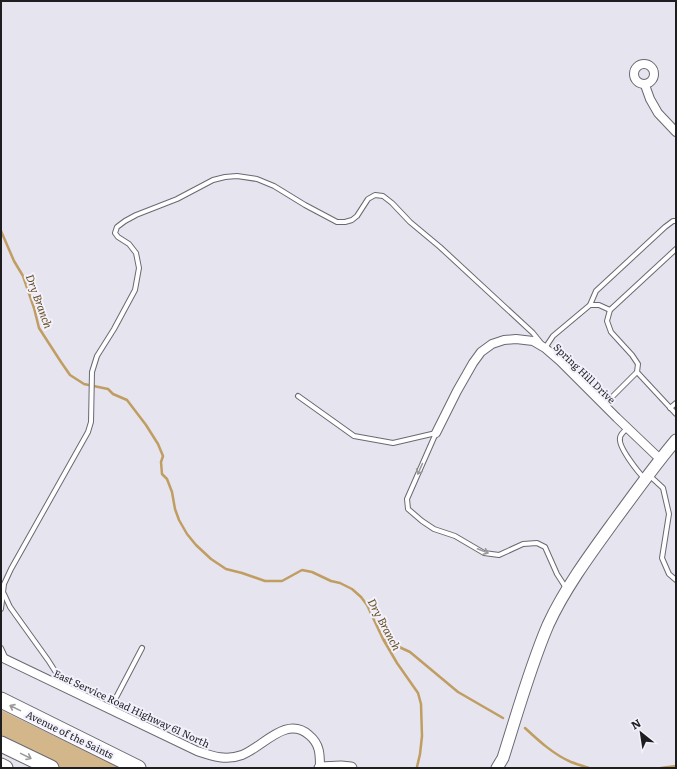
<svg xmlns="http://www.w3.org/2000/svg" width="677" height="769" font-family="Literata,serif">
	<rect width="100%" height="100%" fill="#e5e4ef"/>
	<polygon fill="#d3b78b" points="1,710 120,768 61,768 1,739"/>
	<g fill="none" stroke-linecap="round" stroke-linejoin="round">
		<g stroke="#c09d61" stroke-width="2.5">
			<polyline points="1,231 14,261 23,276 34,308 39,328 61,362 70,375 84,384 108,389 113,394 127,400 146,425 158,444 163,456 161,462 162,474 167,479 172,492 175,509 179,520 187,534 196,545 211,559 226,569 242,573 265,581 282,581 302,570 312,572 331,581 340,583 352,589 361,597 367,605 383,639 397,663 418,693 421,704 422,736 420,754 417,767"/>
			<polyline points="384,640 410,652 458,692 503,718"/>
			<path d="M 525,728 C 539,741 553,754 571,762 C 576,764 583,766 589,768"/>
			<polyline points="661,768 676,766"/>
		</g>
		<g stroke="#6a6972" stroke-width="6">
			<g id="service">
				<polyline points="590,305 596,291 665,227 673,221 676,221"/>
				<polyline points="637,372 676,414"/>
				<polyline points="298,396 354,436 393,443 436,433"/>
				<polyline points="604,405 637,372 638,364 632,355 611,332 607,321 610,310 676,249"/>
				<polyline points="670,408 676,403"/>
				<path d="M 627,428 C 625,431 620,434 620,438 C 618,447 638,472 645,479"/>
				<polyline points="436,433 407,499 408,509 422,521 434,529 455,536 484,553 499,555 523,544 537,543 545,547 557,574 566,588"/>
				<polyline points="650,476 663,488 669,514 662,558 669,574 676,580"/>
				<polyline points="4,594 10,607 48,660 64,685"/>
				<polyline points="1,609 4,584 11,569 88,432 91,422 92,372 97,356 114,329 135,290 139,268 136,253 129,244 118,237 115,233 117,227 125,221 136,215 177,199 213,180 225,177 237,176 257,179 274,186 305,205 337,222 345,222 352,220 357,216 368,199 375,195 383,196 392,203 410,222 440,247 533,333 545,348 553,336 590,305 599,305 610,310"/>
				<polyline points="1,648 6,659"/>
				<polyline points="110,709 142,648"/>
			</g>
		</g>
		<g stroke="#6a6972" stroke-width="10">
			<g id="minor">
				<circle cx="644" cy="74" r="10"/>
				<polyline points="645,85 650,99 658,113 676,132"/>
				<polyline points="436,433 457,391 473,363 481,352 492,344 504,340 516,339 533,341 545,348 560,361 617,418 660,459"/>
				<path d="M 1,657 L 197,751 C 212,756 226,761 242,755 C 263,747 286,715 309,735 C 320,744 320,754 320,768"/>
			</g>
		</g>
		<g stroke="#6a6972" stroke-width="13">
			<g id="secondary">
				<polyline points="320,768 341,767 351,768"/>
				<path d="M 497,768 L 503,758 C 517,714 530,667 548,625 C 565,588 591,553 615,520 C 635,493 654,466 676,440"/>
			</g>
		</g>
		<g stroke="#6a6972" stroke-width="17">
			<g id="motorway">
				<polyline points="1,700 138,768"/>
				<polyline points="1,744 51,768"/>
				<polyline points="1,766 5,768"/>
			</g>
		</g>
		<use href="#service" stroke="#fff" stroke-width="4"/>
		<use href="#minor" stroke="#fff" stroke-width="8"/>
		<use href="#secondary" stroke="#fff" stroke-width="11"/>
		<use href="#motorway" stroke="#fff" stroke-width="15"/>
	</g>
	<defs><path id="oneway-shaft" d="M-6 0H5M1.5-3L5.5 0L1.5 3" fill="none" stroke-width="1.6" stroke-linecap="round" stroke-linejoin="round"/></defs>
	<g stroke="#9a9a9b">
		<use href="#oneway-shaft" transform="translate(420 469) rotate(114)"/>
		<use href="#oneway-shaft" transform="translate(483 551) rotate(22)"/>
		<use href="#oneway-shaft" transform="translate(15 708) rotate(-154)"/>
		<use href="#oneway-shaft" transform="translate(26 756) rotate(26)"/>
	</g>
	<g text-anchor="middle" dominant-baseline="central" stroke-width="4" stroke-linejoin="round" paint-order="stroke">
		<g font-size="10" fill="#1e1e21" stroke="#f2f1fc">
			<text transform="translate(585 373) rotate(44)">Spring Hill Drive</text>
			<text transform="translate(132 708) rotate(25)">East Service Road Highway 61 North</text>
			<text transform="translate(70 734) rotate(26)">Avenue of the Saints</text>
		</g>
		<g font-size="11" font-style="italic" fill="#674e20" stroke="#f2f1fc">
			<text transform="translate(40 301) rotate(70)">Dry Branch</text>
			<text transform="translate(385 624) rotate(62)">Dry Branch</text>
		</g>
	</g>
	<rect width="677" height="769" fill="none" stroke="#1e1e21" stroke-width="4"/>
	<g transform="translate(641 733) rotate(330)" stroke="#f2f1fc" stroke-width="3" paint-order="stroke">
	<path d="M0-3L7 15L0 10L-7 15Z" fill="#1e1e21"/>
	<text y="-6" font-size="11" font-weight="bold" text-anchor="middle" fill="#1e1e21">N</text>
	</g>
</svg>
